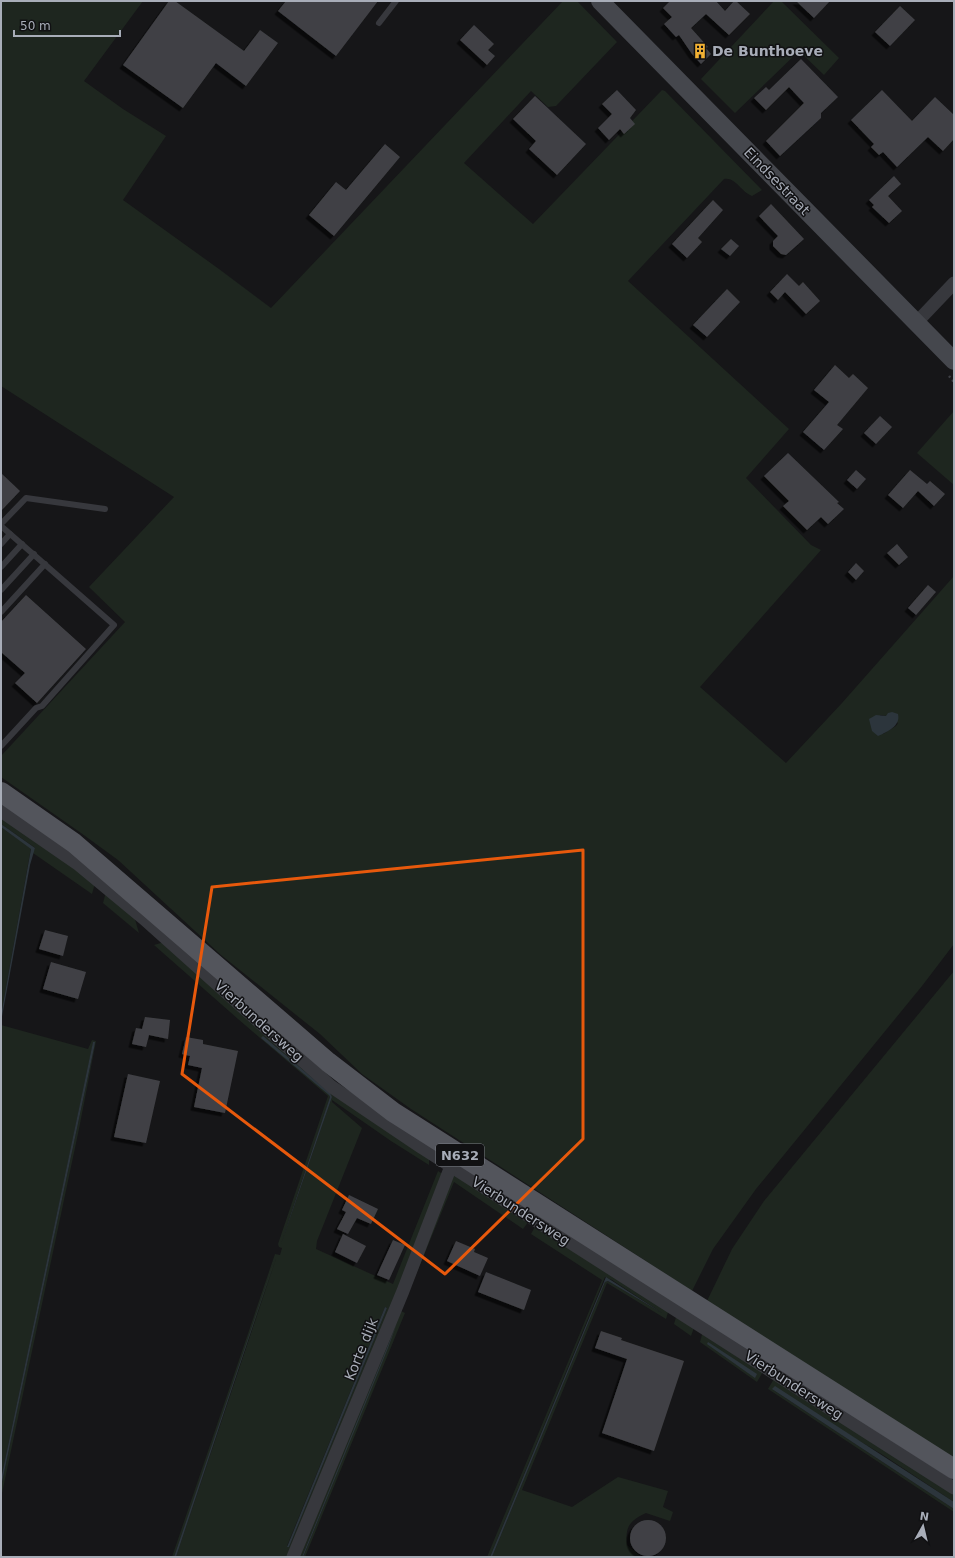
<svg xmlns="http://www.w3.org/2000/svg" width="955" height="1558" font-family="'DejaVu Sans',sans-serif">
	<defs>
		<filter id="shadow"><feDropShadow dx="-3.5" dy="3.5" stdDeviation="0" flood-color="#0009"/></filter>
	</defs>
	<rect width="100%" height="100%" fill="#161618"/>
	<g fill="#1e261f" fill-rule="evenodd">
		<path d="M 1,1 L 143,1 L 84,81 L 123,109 L 166,136 L 123,200 L 219,269 L 271,308 L 563,1 L 577,1 L 617,42 L 556,106 L 548,107 L 531,91 L 464,163 L 533,224 L 662,90 L 665,91 L 762,190 L 752,196 C 741,192 736,177 724,179 L 628,281 L 789,429 L 746,478 L 811,545 L 821,550 L 700,687 L 786,763 L 842,703 L 954,576 L 954,583 L 953,585 L 954,586 L 954,944 L 922,986 L 756,1189 L 713,1249 L 692,1291 L 411,1109 L 362,1074 L 320,1034 L 221,955 L 118,860 L 81,833 L 1,777 L 1,756 L 125,622 L 89,587 L 174,497 L 1,386 ZM 880,715 L 886,716 L 898,723 L 896,726 L 883,734 Z"/>
		<polygon points="774,1 781,1 839,58 824,75 799,51 735,113 701,79"/>
		<polygon points="954,411 954,485 917,453"/>
		<polygon points="1,815 95,883 92,894 33,853 35,848 34,847 1,824"/>
		<polygon points="1,827 31,848 1,1015"/>
		<polygon points="106,892 134,916 139,933 103,903"/>
		<path d="M 164,942 L 316,1077 L 429,1157 L 429,1165 L 391,1141 L 332,1100 L 332,1102 L 362,1128 L 317,1241 L 316,1249 L 393,1284 L 438,1171 L 444,1175 L 289,1557 L 176,1557 L 277,1256 L 174,1557 L 172,1557 L 275,1254 L 280,1255 L 282,1248 L 279,1247 L 278,1244 L 328,1096 L 238,1019 L 154,945 ZM 329,1095 L 332,1097 L 325,1117 L 281,1244 L 330,1097 ZM 385,1307 L 387,1308 L 289,1547 L 287,1546 Z"/>
		<polygon points="954,971 954,1459 707,1301 732,1249 764,1201"/>
		<polygon points="1,1025 88,1049 92,1040 96,1041 79,1129 1,1498 1,1487 94,1048 93,1043 1,1479"/>
		<polygon points="452,1171 529,1221 523,1229 454,1182 401,1311 405,1313 305,1557 303,1557 341,1463 302,1557 296,1557"/>
		<path d="M 536,1225 L 669,1309 L 666,1319 L 607,1283 L 522,1490 L 572,1507 L 618,1477 L 668,1491 L 663,1507 L 673,1512 L 670,1521 L 646,1513 C 629,1521 625,1527 627,1545 L 639,1555 L 644,1557 L 492,1557 L 605,1282 L 608,1281 L 662,1313 L 612,1280 L 605,1277 L 490,1557 L 487,1557 L 602,1280 L 531,1234 Z"/>
		<polygon points="677,1314 695,1325 691,1336 674,1324"/>
		<polygon points="703,1331 764,1370 757,1382 700,1342"/>
		<polygon points="775,1377 954,1491 954,1502 883,1455 772,1389 954,1509 954,1512 768,1389"/>
	</g>
	<g fill="#2c353c">
		<path d="M 892,712 L 898,714 C 901,726 887,732 878,736 L 872,731 L 869,719 L 876,715 L 886,716 L 888,713 Z"/>
		<polygon points="1,824 35,848 30,865 1,1022 1,1015 31,849 1,827"/>
		<polygon points="263,1036 330,1093 332,1097 281,1244 330,1097 329,1095 261,1038"/>
		<polygon points="93,1042 95,1042 94,1048 1,1487 1,1479"/>
		<polygon points="276,1256 176,1557 174,1557"/>
		<polygon points="606,1277 662,1313 608,1281 605,1282 492,1557 490,1557"/>
		<polygon points="385,1307 387,1308 289,1547 287,1547"/>
		<polygon points="397,1323 388,1348 303,1557 302,1557"/>
		<polygon points="708,1342 757,1374 755,1378 707,1344"/>
		<polygon points="775,1386 954,1502 954,1509 772,1389"/>
	</g>
	<g fill="#404145" filter="url(#shadow)">
		<polygon points="169,1 175,1 244,51 260,30 278,43 246,86 216,63 183,108 123,65"/>
		<polygon points="286,1 378,1 336,56 278,11"/>
		<polygon points="670,1 716,1 725,11 734,1 736,1 750,14 729,35 706,14 691,28 708,47 706,48 711,54 701,64 692,54 679,35 676,37 664,24 672,17 663,8"/>
		<polygon points="796,1 830,1 814,18"/>
		<polygon points="900,6 915,20 890,46 875,32"/>
		<polygon points="474,25 494,44 488,50 495,56 487,65 460,40"/>
		<polygon points="801,59 838,97 821,113 821,118 780,156 766,141 804,103 789,87 766,110 754,98 766,87 769,90"/>
		<polygon points="617,90 636,110 630,118 635,124 624,134 620,129 609,140 598,128 612,114 602,104"/>
		<polygon points="882,90 912,121 935,97 954,115 954,139 943,151 928,137 897,167 883,152 879,155 871,147 874,144 851,120"/>
		<polygon points="535,96 586,144 557,175 529,149 536,141 513,119"/>
		<polygon points="385,144 400,157 334,236 309,215 336,182 346,190"/>
		<polygon points="894,176 901,184 888,196 902,211 889,223 872,207 874,205 869,200"/>
		<polygon points="713,200 723,210 698,238 702,242 687,258 672,244"/>
		<polygon points="771,204 804,239 786,255 781,254 773,246 773,241 778,236 759,216"/>
		<polygon points="731,239 739,246 730,256 721,249"/>
		<polygon points="787,274 799,286 803,282 820,301 806,314 785,292 778,300 770,292"/>
		<polygon points="727,289 740,302 707,337 693,325"/>
		<polygon points="835,365 849,378 853,374 868,388 837,425 843,429 824,450 803,432 829,402 814,390"/>
		<polygon points="880,416 892,427 876,444 864,433"/>
		<polygon points="788,453 839,502 837,503 844,509 828,524 821,517 807,530 783,506 789,501 764,476"/>
		<polygon points="856,470 866,479 857,489 847,480"/>
		<polygon points="910,470 927,484 930,481 945,494 934,506 918,491 903,508 888,495"/>
		<polygon points="1,473 20,491 1,511"/>
		<polygon points="897,544 908,557 899,565 887,553"/>
		<polygon points="856,563 864,571 856,580 848,572"/>
		<polygon points="928,585 936,592 916,615 908,608"/>
		<polygon points="26,595 86,649 37,703 15,683 25,673 1,652 1,622"/>
		<polygon points="45,930 68,936 63,956 39,949"/>
		<polygon points="51,962 86,972 78,999 43,989"/>
		<polygon points="145,1017 170,1020 168,1039 149,1035 146,1047 132,1044 136,1028 142,1029"/>
		<polygon points="186,1037 203,1040 203,1044 238,1051 225,1113 194,1107 202,1068 188,1065 190,1056 182,1054"/>
		<polygon points="128,1074 160,1081 146,1143 114,1137"/>
		<polygon points="349,1195 378,1209 371,1224 357,1218 348,1234 337,1229 346,1212 342,1210"/>
		<polygon points="343,1234 366,1246 357,1263 335,1252"/>
		<polygon points="393,1240 405,1245 389,1280 377,1275"/>
		<polygon points="456,1241 475,1249 474,1252 488,1258 480,1276 447,1261"/>
		<polygon points="486,1272 531,1290 524,1310 478,1292"/>
		<polygon points="601,1331 622,1338 621,1340 684,1361 654,1451 602,1433 627,1359 595,1348"/>
		<circle cx="648" cy="1538" r="18"/>
	</g>
	<g fill="none" stroke-linecap="round" stroke-linejoin="round">
		<polyline stroke="#3d3f44" stroke-width="2.5" stroke-dasharray="2 3" stroke-linecap="butt" points="949,376 954,382"/>
		<g stroke="#37383d" stroke-width="6">
			<polyline points="379,23 396,1"/>
			<polyline points="1,524 26,498 105,509"/>
			<polyline points="1,526 114,625 42,706 36,708 1,746"/>
			<polyline points="1,544 10,534"/>
			<polyline points="1,567 22,544"/>
			<polyline points="1,590 34,554"/>
			<polyline points="1,612 45,564"/>
		</g>
		<g stroke="#37383d" stroke-width="13">
			<polyline points="916,323 954,283"/>
			<polyline points="1,811 79,865 143,918 332,1087 421,1147 954,1488"/>
			<polyline points="293,1557 403,1291 451,1166 455,1159"/>
		</g>
		<polyline stroke="#45474d" stroke-width="18" points="600,1 954,361"/>
		<polyline stroke="#53555c" stroke-width="20" points="1,792 74,843 328,1062 393,1112 954,1469"/>
	</g>
	<path fill="none" stroke="#e8590c" stroke-width="3" stroke-linejoin="round" d="M 583,850 L 583,1139 L 445,1274 L 182,1074 L 212,887 Z"/>
	<defs>
		<g id="building-bare" transform="scale(1.2)"><path d="M-4-6H4V6H1V3H-1V6H-4ZM-2.5-4.3h1.7v1.8h-1.7ZM.8-4.3h1.7v1.8H.8ZM-2.5-1h1.7V.8h-1.7ZM.8-1h1.7V.8H.8Z" fill="#f2b134" stroke="#111113" stroke-width="2.5" paint-order="stroke"/></g>
	</defs>
	<g fill-rule="evenodd">
		<use href="#building-bare" x="700" y="51"/>
	</g>
	<g text-anchor="middle" dominant-baseline="central" stroke-width="3" stroke-linejoin="round" paint-order="stroke">
		<rect fill="#111113" stroke="#7b7e86" stroke-width="1" x="436" y="1144" width="48" height="22" rx="3"/>
		<g font-size="13" font-weight="bold" fill="#a8adb8">
			<text x="460" y="1155">N632</text>
		</g>
		<g font-size="14" font-weight="bold" fill="#a8adb8" stroke="#111113" text-anchor="start">
			<text x="712" y="51">De Bunthoeve</text>
		</g>
		<g font-size="14" fill="#a8adb8" stroke="#111113">
			<text transform="translate(777 181) rotate(46)">Eindsestraat</text>
			<text transform="translate(259 1021) rotate(42)">Vierbundersweg</text>
			<text transform="translate(521 1211) rotate(33)">Vierbundersweg</text>
			<text transform="translate(361 1349) rotate(-68)">Korte dijk</text>
			<text transform="translate(794 1385) rotate(33)">Vierbundersweg</text>
		</g>
	</g>
	<rect width="955" height="1558" fill="none" stroke="#a8adb8" stroke-width="4"/>
	<g transform="translate(923 1526) rotate(8)" stroke="#111113" stroke-width="3" paint-order="stroke">
	<path d="M0-3L7 15L0 10L-7 15Z" fill="#a8adb8"/>
	<text y="-6" font-size="11" font-weight="bold" text-anchor="middle" fill="#a8adb8">N</text>
	</g>
	<path d="M14 30v6h106v-6" fill="none" stroke="#a8adb8" stroke-width="2"/>
	<text x="20" y="30" font-size="12" fill="#a8adb8" stroke="#111113" stroke-width="3" paint-order="stroke">50 m</text>
</svg>
